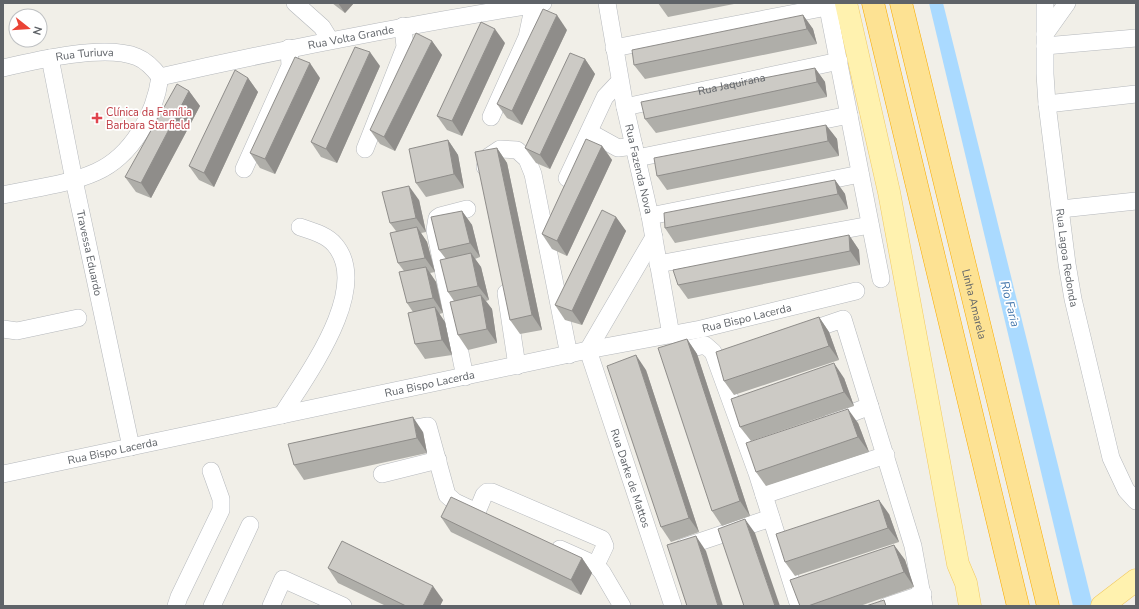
<svg xmlns="http://www.w3.org/2000/svg" width="1139" height="609" font-family="'Nunito Sans',sans-serif">
	<rect width="100%" height="100%" fill="#f1efe8"/>
	<polygon fill="#aadaff" points="929,3 943,3 1093,606 1073,606"/>
	<g fill="none" stroke-linecap="round" stroke-linejoin="round">
		<g stroke="#b5b8bc" stroke-width="18">
			<g id="minor">
				<polyline points="295,3 322,27 330,40"/>
				<path id="s1" d="M 607,3 L 625,107 L 650,216 L 671,335"/>
				<polyline points="827,3 881,279"/>
				<path id="s2" d="M 1045,3 L 1045,74 L 1047,104 L 1067,264 L 1073,299 L 1111,458 L 1126,490 L 1136,501"/>
				<polyline points="1045,34 1067,3"/>
				<polyline points="1045,46 1136,38"/>
				<polyline points="614,48 827,7"/>
				<path id="s3" d="M 50,58 L 74,180 L 131,447"/>
				<path id="s4" d="M 3,68 C 37,60 105,44 137,57 C 147,61 154,69 160,77"/>
				<path id="s5" d="M 160,77 C 287,48 414,24 543,3"/>
				<polyline points="1047,104 1136,94"/>
				<path id="s6" d="M 625,107 L 839,61"/>
				<polyline points="491,117 527,37 534,4"/>
				<polyline points="589,132 618,148 634,146"/>
				<polyline points="365,149 405,47 403,26"/>
				<polyline points="637,158 849,115"/>
				<polyline points="485,167 488,157 500,149 517,150 527,159 533,174 569,355"/>
				<polyline points="244,169 290,66 289,48"/>
				<polyline points="567,178 605,97 620,81"/>
				<path d="M 3,195 C 33,188 67,185 96,172 C 132,156 155,114 160,77"/>
				<polyline points="1061,209 1136,201"/>
				<polyline points="650,216 860,174"/>
				<polyline points="658,264 870,225"/>
				<polyline points="506,293 517,366"/>
				<polyline points="3,329 17,331 78,318"/>
				<polyline points="802,333 843,319 913,546 924,606"/>
				<path id="s7" d="M 588,350 L 673,606"/>
				<polyline points="588,350 654,237"/>
				<polyline points="688,368 687,354 692,348 705,345 713,352 757,473 799,606"/>
				<polyline points="465,377 435,230 437,218 440,216 467,209"/>
				<path d="M 282,415 C 306,376 372,289 335,245 C 327,235 312,231 300,227"/>
				<polyline points="831,421 870,406"/>
				<polyline points="398,431 428,426 447,495 455,502 470,509"/>
				<path id="s8" d="M 3,474 L 588,350 L 701,329 L 856,291"/>
				<polyline points="382,474 438,460"/>
				<polyline points="764,495 886,455"/>
				<polyline points="477,512 484,495 487,492 492,492 602,539 605,546 596,565"/>
				<polyline points="684,547 771,518"/>
				<polyline points="560,549 596,565 602,572 622,606"/>
				<polyline points="176,606 179,597 221,510 221,499 211,471"/>
				<polyline points="212,606 250,525"/>
				<polyline points="271,606 283,579 343,606"/>
				<polyline points="887,606 923,594"/>
			</g>
		</g>
		<g stroke="#f2c960" stroke-width="23">
			<g id="major">
				<polyline points="846,3 889,192 958,564 966,583 970,606"/>
				<polyline points="1102,606 1136,580"/>
			</g>
		</g>
		<g stroke="#f9ab00" stroke-width="23">
			<g id="highway">
				<polyline points="873,3 1018,606"/>
				<path id="s9" d="M 901,3 L 1048,606"/>
			</g>
		</g>
		<use href="#minor" stroke="#fff" stroke-width="17"/>
		<use href="#major" stroke="#fff2af" stroke-width="22"/>
		<use href="#highway" stroke="#fde293" stroke-width="22"/>
	</g>
	<g fill="#afaea9">
		<polygon points="332,3 354,3 345,13"/>
		<polygon points="658,3 739,3 668,17"/>
		<polygon points="803,15 813,29 817,44 645,79 634,65"/>
		<polygon points="567,30 522,125 507,118 497,104"/>
		<polygon points="432,41 442,55 395,151 380,144 370,130"/>
		<polygon points="505,43 462,136 447,130 437,116"/>
		<polygon points="585,59 595,74 550,169 536,163 525,148"/>
		<polygon points="380,66 337,163 321,157 311,142"/>
		<polygon points="815,68 825,82 827,97 656,133 645,119"/>
		<polygon points="248,78 258,92 214,187 199,180 189,166"/>
		<polygon points="320,78 275,174 260,168 250,153"/>
		<polygon points="189,91 200,106 151,198 136,192 125,177"/>
		<polygon points="826,125 837,139 839,156 667,190 657,176"/>
		<polygon points="448,140 458,155 464,188 426,197 416,183"/>
		<polygon points="602,146 612,160 567,256 552,249 542,234"/>
		<polygon points="497,148 507,163 542,330 520,334 510,320"/>
		<polygon points="835,180 845,194 848,209 675,243 665,228"/>
		<polygon points="419,200 426,232 421,233 427,242 435,272 430,273 436,282 443,313 439,314 445,322 452,355 425,359 415,344 413,312 407,303 404,271 398,263 396,231 390,223"/>
		<polygon points="462,211 472,225 480,257 475,259 481,267 489,300 486,301 492,309 497,343 468,350 458,335 454,301 448,292 446,259 439,250"/>
		<polygon points="616,217 626,231 582,325 565,320 555,305"/>
		<polygon points="849,235 859,250 860,265 688,299 678,285"/>
		<polygon points="819,317 829,332 839,360 734,395 724,381"/>
		<polygon points="687,339 697,354 750,516 722,526 712,511"/>
		<polygon points="646,370 699,532 671,542 661,527"/>
		<polygon points="844,378 854,406 751,441 740,427"/>
		<polygon points="858,423 869,452 766,486 756,472"/>
		<polygon points="423,432 427,453 304,480 294,465"/>
		<polygon points="889,514 899,542 795,576 785,562"/>
		<polygon points="441,517 582,558 592,573 581,595 451,532"/>
		<polygon points="894,545 905,560 914,587 860,606 800,606"/>
		<polygon points="328,568 443,600 440,606 386,606 338,583"/>
	</g>
	<g fill="#8f8d8a">
		<polygon points="338,3 354,3 345,13"/>
		<polygon points="557,15 567,30 522,125 512,111"/>
		<polygon points="803,15 813,29 817,44 807,29"/>
		<polygon points="495,29 505,43 462,136 452,121"/>
		<polygon points="432,41 442,55 395,151 384,137"/>
		<polygon points="370,52 380,66 337,163 326,149"/>
		<polygon points="585,59 595,74 550,169 540,155"/>
		<polygon points="310,63 320,78 275,174 265,159"/>
		<polygon points="815,68 825,82 827,97 817,82"/>
		<polygon points="248,78 258,92 214,187 204,173"/>
		<polygon points="189,91 200,106 151,198 141,183"/>
		<polygon points="826,125 837,139 839,156 828,141"/>
		<polygon points="448,140 458,155 464,188 454,174"/>
		<polygon points="602,146 612,160 567,256 557,241"/>
		<polygon points="497,148 507,163 542,330 532,315"/>
		<polygon points="835,180 845,194 848,209 838,194"/>
		<polygon points="409,186 419,200 426,232 416,218"/>
		<polygon points="462,211 472,225 480,257 470,243"/>
		<polygon points="616,217 626,231 582,325 572,311"/>
		<polygon points="417,227 427,242 435,272 425,258"/>
		<polygon points="849,235 859,250 860,265 850,251"/>
		<polygon points="471,253 481,267 489,300 478,286"/>
		<polygon points="426,267 436,282 443,313 433,298"/>
		<polygon points="481,295 492,309 497,343 487,329"/>
		<polygon points="435,307 445,322 452,355 442,340"/>
		<polygon points="819,317 829,332 839,360 829,346"/>
		<polygon points="687,339 697,354 750,516 740,501"/>
		<polygon points="636,355 646,370 699,532 689,518"/>
		<polygon points="834,363 844,378 854,406 844,392"/>
		<polygon points="848,409 858,423 869,452 858,437"/>
		<polygon points="413,417 423,432 427,453 417,438"/>
		<polygon points="879,500 889,514 899,542 888,528"/>
		<polygon points="745,519 755,533 780,606 775,606"/>
		<polygon points="696,536 706,551 723,606 718,606"/>
		<polygon points="894,545 905,560 914,587 904,572"/>
		<polygon points="582,558 592,573 581,595 571,580"/>
		<polygon points="433,586 443,600 440,606 423,606"/>
	</g>
	<g fill="#cccac5" stroke="#8f8d8a">
		<polygon points="543,9 557,15 512,111 497,104"/>
		<polygon points="803,15 807,29 634,65 632,50"/>
		<polygon points="481,22 495,29 452,121 437,116"/>
		<polygon points="416,33 432,41 384,137 370,130"/>
		<polygon points="355,47 370,52 326,149 311,142"/>
		<polygon points="570,53 585,59 540,155 525,148"/>
		<polygon points="295,57 310,63 265,159 250,153"/>
		<polygon points="815,68 817,82 645,119 641,102"/>
		<polygon points="235,70 248,78 204,173 189,166"/>
		<polygon points="177,84 189,91 141,183 125,177"/>
		<polygon points="826,125 828,141 657,176 654,158"/>
		<polygon points="586,139 602,146 557,241 542,234"/>
		<polygon points="448,140 454,174 416,183 409,149"/>
		<polygon points="497,148 532,315 510,320 475,152"/>
		<polygon points="835,180 838,194 665,228 664,213"/>
		<polygon points="409,186 416,218 390,223 382,192"/>
		<polygon points="602,210 616,217 572,311 555,305"/>
		<polygon points="462,211 470,243 439,250 431,217"/>
		<polygon points="417,227 425,258 398,263 390,233"/>
		<polygon points="849,235 850,251 678,285 673,270"/>
		<polygon points="471,253 478,286 448,292 440,260"/>
		<polygon points="426,267 433,298 407,303 399,272"/>
		<polygon points="481,295 487,329 458,335 450,302"/>
		<polygon points="435,307 442,340 415,344 408,313"/>
		<polygon points="819,317 829,346 724,381 716,352"/>
		<polygon points="687,339 740,501 712,511 658,348"/>
		<polygon points="636,355 689,518 661,527 607,366"/>
		<polygon points="834,363 844,392 740,427 731,399"/>
		<polygon points="848,409 858,437 756,472 746,443"/>
		<polygon points="413,417 417,438 294,465 288,444"/>
		<polygon points="451,497 582,558 571,580 441,517"/>
		<polygon points="879,500 888,528 785,562 776,534"/>
		<polygon points="745,519 775,606 744,606 718,529"/>
		<polygon points="696,536 718,606 687,606 667,545"/>
		<polygon points="342,541 433,586 423,606 406,606 328,568"/>
		<polygon points="894,545 904,572 808,606 800,606 790,580"/>
		<polygon points="884,600 886,606 866,606"/>
	</g>
	<path fill="#e0444e" stroke="#fff" stroke-width="1.5" d="M95 112h4v4h4v4h-4v4h-4v-4h-4v-4h4z"/>
	<g text-anchor="middle" dominant-baseline="central" stroke-width="3.5" stroke-linejoin="round" paint-order="stroke">
		<g font-size="11" fill="#5f6368" stroke="#fff">
			<text stroke="none"><textPath href="#s5" startOffset="195">Rua Volta Grande</textPath></text>
			<text stroke="none"><textPath href="#s4" startOffset="83">Rua Turiuva</textPath></text>
			<text stroke="none"><textPath href="#s6" startOffset="109">Rua Jaquirana</textPath></text>
			<text stroke="none"><textPath href="#s1" startOffset="169">Rua Fazenda Nova</textPath></text>
			<text stroke="none"><textPath href="#s3" startOffset="199">Travessa Eduardo</textPath></text>
			<text stroke="none"><textPath href="#s2" startOffset="256">Rua Lagoa Redonda</textPath></text>
			<text stroke="none"><textPath href="#s9" startOffset="310">Linha Amarela</textPath></text>
			<text stroke="none"><textPath href="#s8" startOffset="760">Rua Bispo Lacerda</textPath></text>
			<text stroke="none"><textPath href="#s8" startOffset="436">Rua Bispo Lacerda</textPath></text>
			<text stroke="none"><textPath href="#s8" startOffset="112">Rua Bispo Lacerda</textPath></text>
			<text stroke="none"><textPath href="#s7" startOffset="135">Rua Darke de Mattos</textPath></text>
		</g>
		<g font-size="11" fill="#be3a42" stroke="#fff" text-anchor="start">
			<text x="106" y="112">Clínica da Família<tspan x="106" dy="13">Barbara Starfield</tspan></text>
		</g>
		<g font-size="12" font-style="italic" fill="#4174aa" stroke="#fff">
			<text transform="translate(1010 304) rotate(76)">Rio Faria</text>
		</g>
	</g>
	<rect width="1139" height="609" fill="none" stroke="#5f6368" stroke-width="8"/>
	<g transform="translate(28 28) rotate(107)"><circle r="19" fill="#ffffff" stroke="#bfc1c3"/>
	<path d="M0-3L7 15L0 10L-7 15Z" fill="#ea4335"/>
	<text y="-6" font-size="11" font-weight="bold" text-anchor="middle" fill="#5f6368">N</text>
	</g>
</svg>
